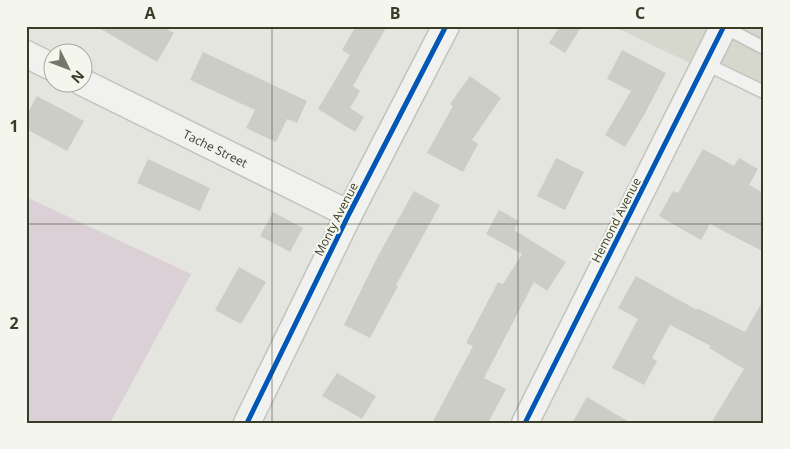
<svg xmlns="http://www.w3.org/2000/svg" width="790" height="449" font-family="'Open Sans',sans-serif">
	<rect width="100%" height="100%" fill="#e5e5e0"/>
	<polygon fill="#d6d8ce" points="613,26 764,26 764,101 702,69"/>
	<polygon fill="#dad0d5" points="26,197 191,274 110,423 26,423"/>
	<g fill="#cdcdc8">
		<polygon points="96,26 162,26 174,33 157,62"/>
		<polygon points="356,26 387,26 353,86 360,91 350,108 364,117 355,132 318,109 350,55 342,50"/>
		<polygon points="560,26 582,26 565,53 549,43"/>
		<polygon points="622,50 666,73 644,115 625,147 605,135 631,91 607,79"/>
		<polygon points="203,52 307,101 297,123 287,119 276,142 246,128 255,110 190,80"/>
		<polygon points="470,76 501,98 472,140 478,144 463,172 427,153 453,106 450,104"/>
		<polygon points="37,96 84,121 67,151 26,129 26,116"/>
		<polygon points="703,149 734,166 739,158 758,169 749,185 764,193 764,252 710,224 701,240 659,216 673,191 678,193"/>
		<polygon points="556,158 584,172 565,210 537,196"/>
		<polygon points="148,159 210,188 200,211 137,183"/>
		<polygon points="414,191 440,205 396,285 398,286 370,338 344,325 377,258"/>
		<polygon points="499,210 519,221 514,230 566,262 547,291 534,282 484,378 506,389 488,423 432,423 473,346 466,343 498,282 503,284 522,254 486,234"/>
		<polygon points="273,212 303,228 290,252 260,236"/>
		<polygon points="239,267 266,282 241,324 215,310"/>
		<polygon points="636,276 697,310 697,308 745,332 764,299 764,423 711,423 744,369 709,348 711,346 670,325 652,358 657,361 644,385 612,368 638,319 618,308"/>
		<polygon points="337,373 376,396 362,419 322,396"/>
		<polygon points="587,397 631,423 572,423"/>
	</g>
	<g fill="none" stroke-linecap="round" stroke-linejoin="round">
		<g stroke="#c3c3be" stroke-width="15">
			<g id="service">
				<polyline points="724,27 764,48"/>
				<polyline points="706,64 764,92"/>
			</g>
		</g>
		<g stroke="#c3c3be" stroke-width="29">
			<g id="minor">
				<polyline points="26,54 52,67"/>
				<path id="s1" d="M 82,82 L 349,214"/>
				<polyline points="247,423 349,214 446,26"/>
				<polyline points="525,423 724,26"/>
			</g>
		</g>
		<use href="#service" stroke="#f1f1ef" stroke-width="12"/>
		<use href="#minor" stroke="#f1f1ef" stroke-width="26"/>
		<g stroke="#f4f5ed" stroke-width="8">
			<g id="cycleway">
				<polyline points="247,423 349,214 446,26"/>
				<polyline points="525,423 724,26"/>
			</g>
		</g>
		<use href="#cycleway" stroke="#0057b8" stroke-width="5"/>
	</g>
	<path fill="none" stroke="#393d28" stroke-width="1" stroke-opacity="0.55" d="M 272,26 L 272,423M 518,26 L 518,423M 26,224 L 764,224"/>
	<g text-anchor="middle" dominant-baseline="central" stroke-width="4.5" stroke-linejoin="round" paint-order="stroke">
		<g font-size="12" fill="#393d28" stroke="#f4f5ed">
			<text stroke="none"><textPath href="#s1" startOffset="149">Tache Street</textPath></text>
			<text transform="translate(336 219) rotate(-63)">Monty Avenue</text>
			<text transform="translate(616 220) rotate(-63)">Hemond Avenue</text>
		</g>
	</g>
	<rect width="790" height="449" fill="none" stroke="#f4f5ed" stroke-width="55"/>
	<g transform="translate(68 68) rotate(132)"><circle r="24" fill="#f4f5ed" stroke="#a9ab9e"/>
	<path d="M0-4L9 19L0 12L-9 19Z" fill="#757868"/>
	<text y="-8" font-size="14" font-weight="bold" text-anchor="middle" fill="#393d28">N</text>
	</g>
	<rect x="28" y="28" width="734" height="394" fill="none" stroke="#393d28" stroke-width="2"/>
	<g font-size="16" text-anchor="middle" font-weight="bold" fill="#393d28">
		<text x="150" y="19">A</text>
		<text x="395" y="19">B</text>
		<text x="640" y="19">C</text>
		<text x="14" y="132">1</text>
		<text x="14" y="329">2</text>
	</g>
</svg>
